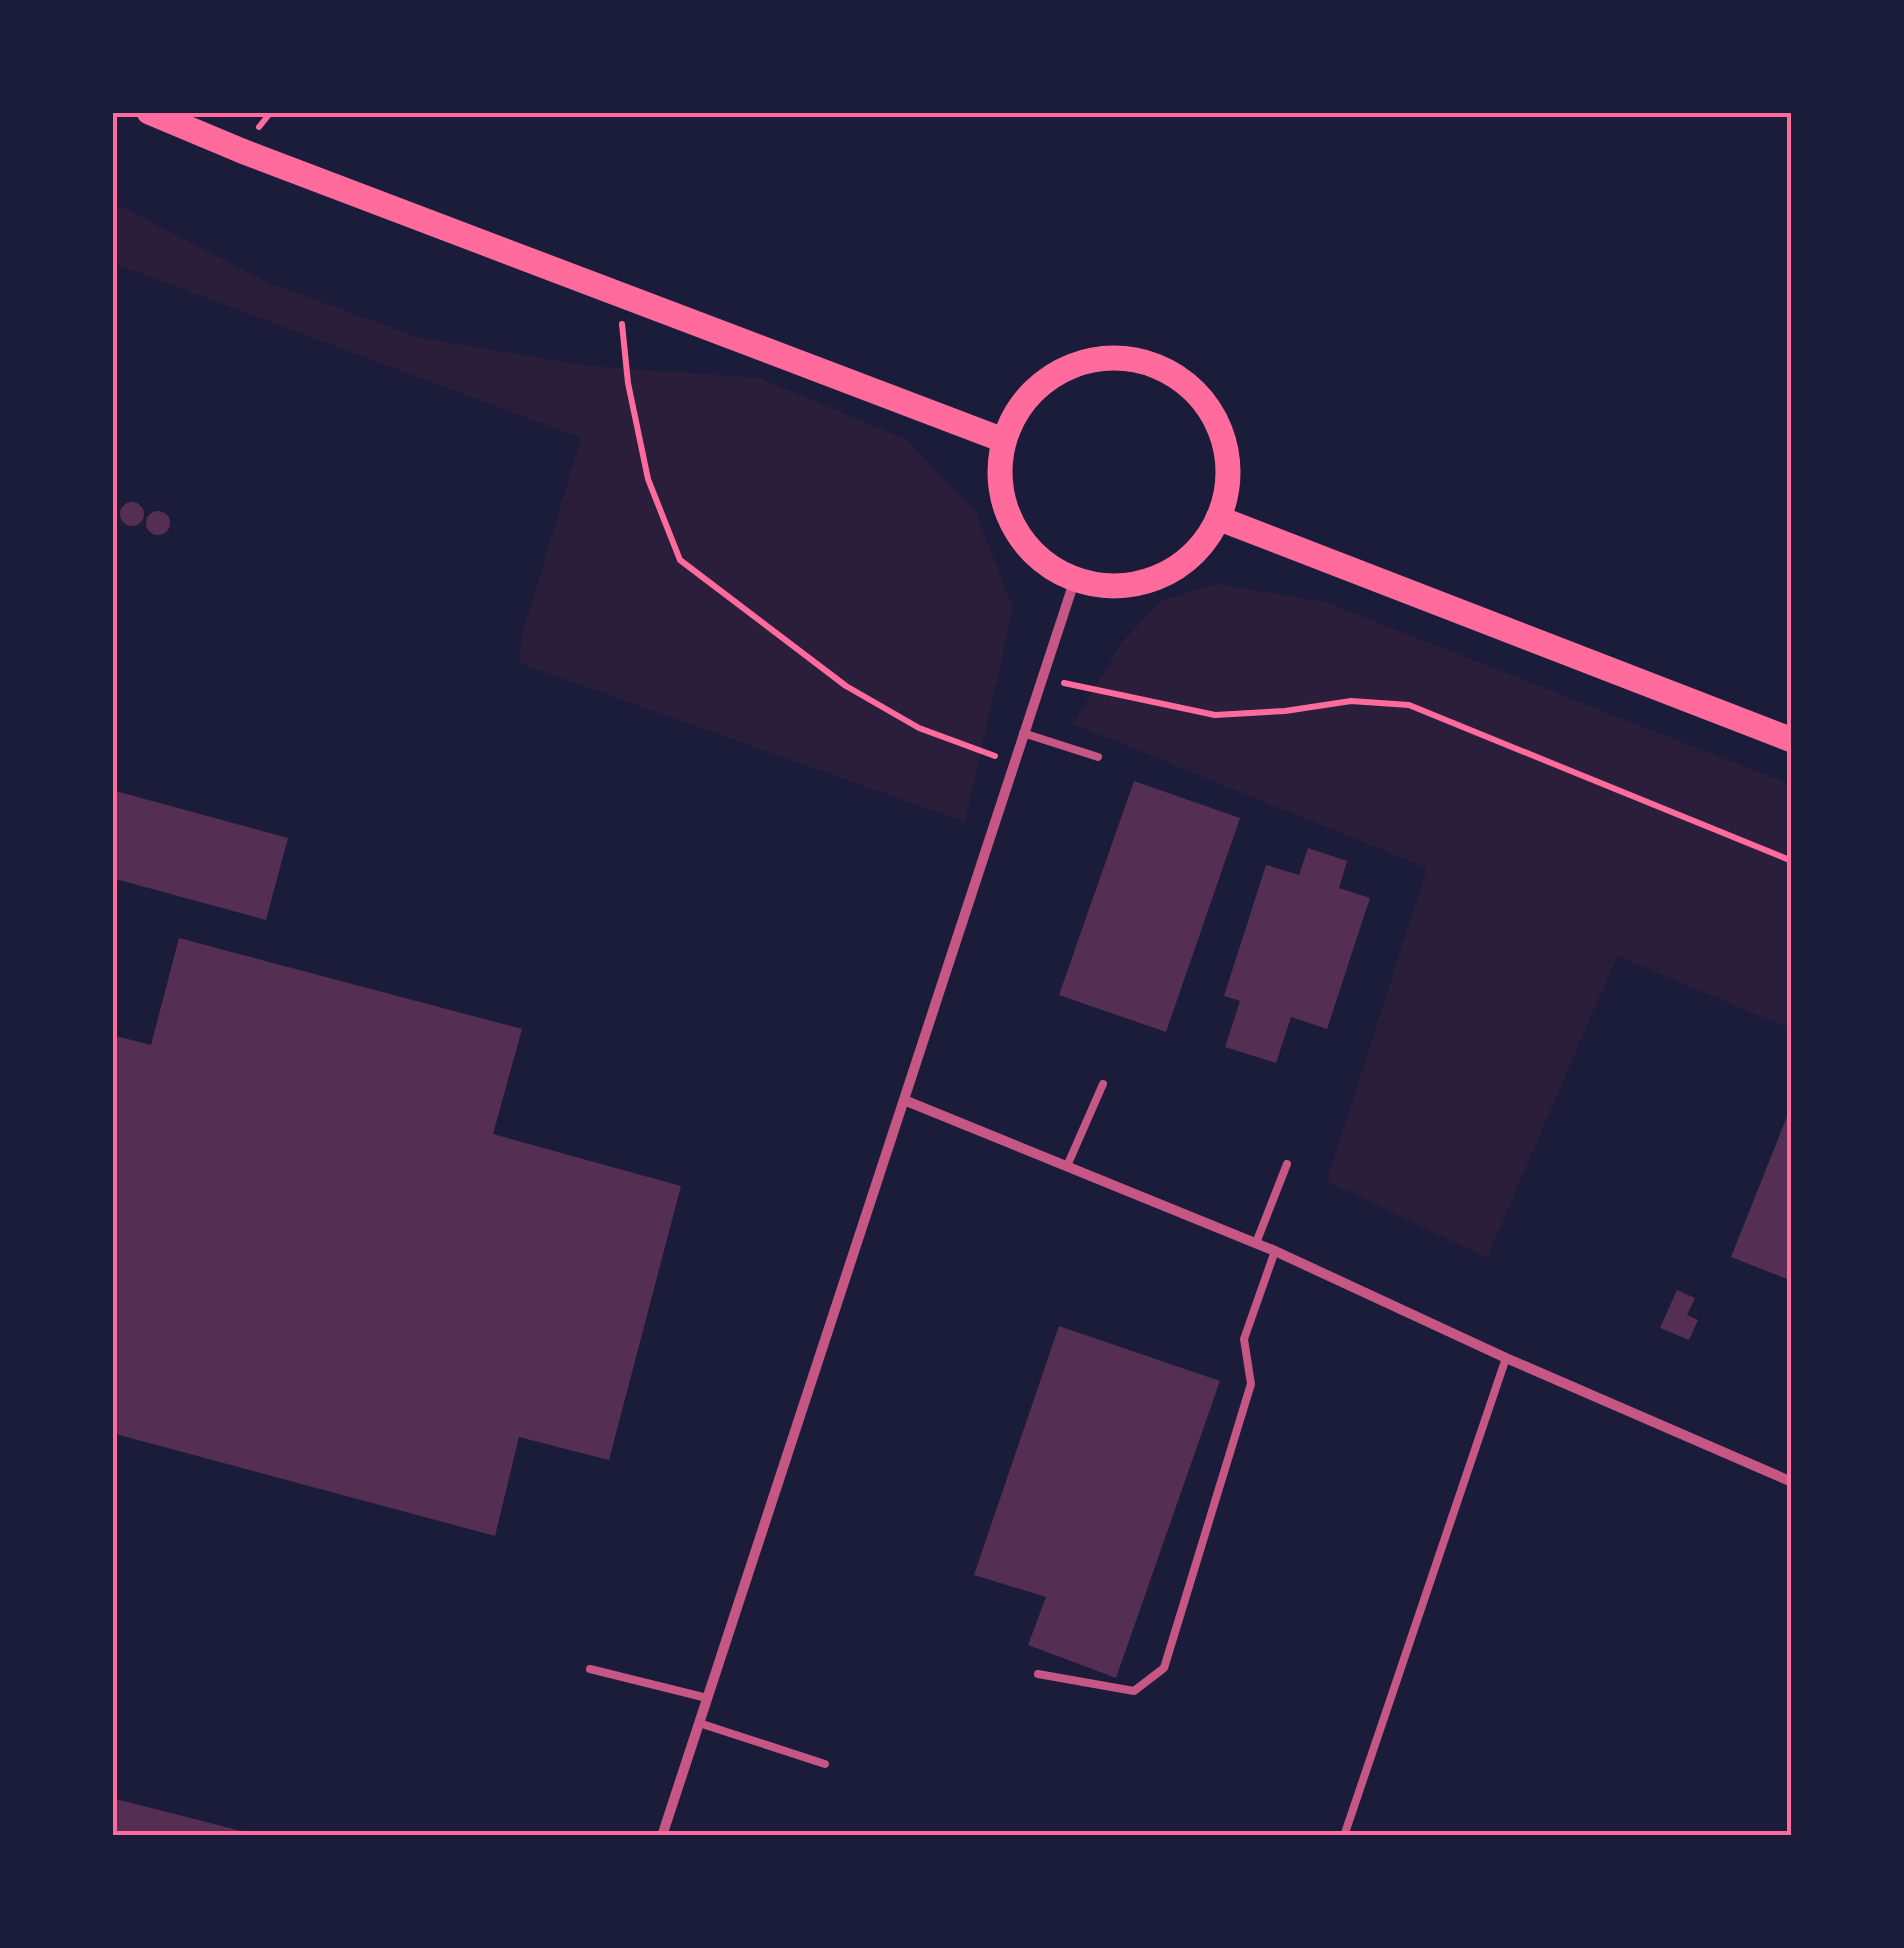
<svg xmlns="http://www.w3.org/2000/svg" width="1904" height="1948" font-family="'Open Sans',sans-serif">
	<rect width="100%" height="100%" fill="#1b1b3a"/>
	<g fill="#2a1e3b">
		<polygon points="112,202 267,282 417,337 588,366 760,378 907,440 976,512 1013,608 965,822 519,663 521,639 581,438 113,263"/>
		<polygon points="1217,584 1326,602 1791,785 1791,1029 1617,956 1487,1258 1327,1181 1427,868 1073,724 1122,642 1162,600"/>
	</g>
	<g fill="#542f53">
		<circle cx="132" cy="514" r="12"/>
		<circle cx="158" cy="523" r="12"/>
		<polygon points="1134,781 1240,818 1166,1032 1059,995"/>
		<polygon points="112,790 288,838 266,920 112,878"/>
		<polygon points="1308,848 1347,861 1339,888 1370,898 1327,1029 1291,1017 1276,1063 1225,1047 1240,1001 1224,996 1266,865 1299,875"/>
		<polygon points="179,938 522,1029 493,1134 681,1186 609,1460 519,1437 495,1536 112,1433 112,1035 151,1045"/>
		<polygon points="1792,1104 1792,1281 1731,1257"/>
		<polygon points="1677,1290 1695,1298 1687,1315 1698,1320 1689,1340 1660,1328"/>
		<polygon points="1059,1326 1220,1381 1116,1678 1028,1645 1046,1597 974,1575"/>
		<polygon points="112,1798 253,1834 253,1836 112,1836"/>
	</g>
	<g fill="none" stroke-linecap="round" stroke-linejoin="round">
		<g stroke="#ff6b9d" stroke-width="6">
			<polyline points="259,127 271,112"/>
			<polyline points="622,324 628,383 648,479 680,560 846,686 919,728 995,756"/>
			<polyline points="1064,683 1215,715 1285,711 1351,701 1409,705 1792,861"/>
		</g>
		<g stroke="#c65784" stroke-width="8">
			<polyline points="1023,733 1098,757"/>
			<polyline points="1067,1166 1103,1084"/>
			<polyline points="1256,1243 1287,1164"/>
			<polyline points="590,1669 707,1698"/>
			<polyline points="1038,1674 1134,1691 1164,1668 1251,1384 1244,1339 1275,1251"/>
			<polyline points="699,1723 825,1764"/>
			<polyline points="1344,1836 1506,1358"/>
		</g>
		<g stroke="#c65784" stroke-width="10">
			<polyline points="904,1100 1275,1251 1506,1358 1792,1482"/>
			<polyline points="662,1836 1075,579"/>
		</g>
		<g stroke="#ff6b9d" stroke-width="25">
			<polyline points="149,112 242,151 1003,440"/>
			<circle cx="1114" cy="472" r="114"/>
			<polyline points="1218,518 1792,740"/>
		</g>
	</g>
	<rect width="1904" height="1948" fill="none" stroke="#1b1b3a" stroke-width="230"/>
	<rect x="115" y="115" width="1674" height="1718" fill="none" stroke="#ff6b9d" stroke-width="4"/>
</svg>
